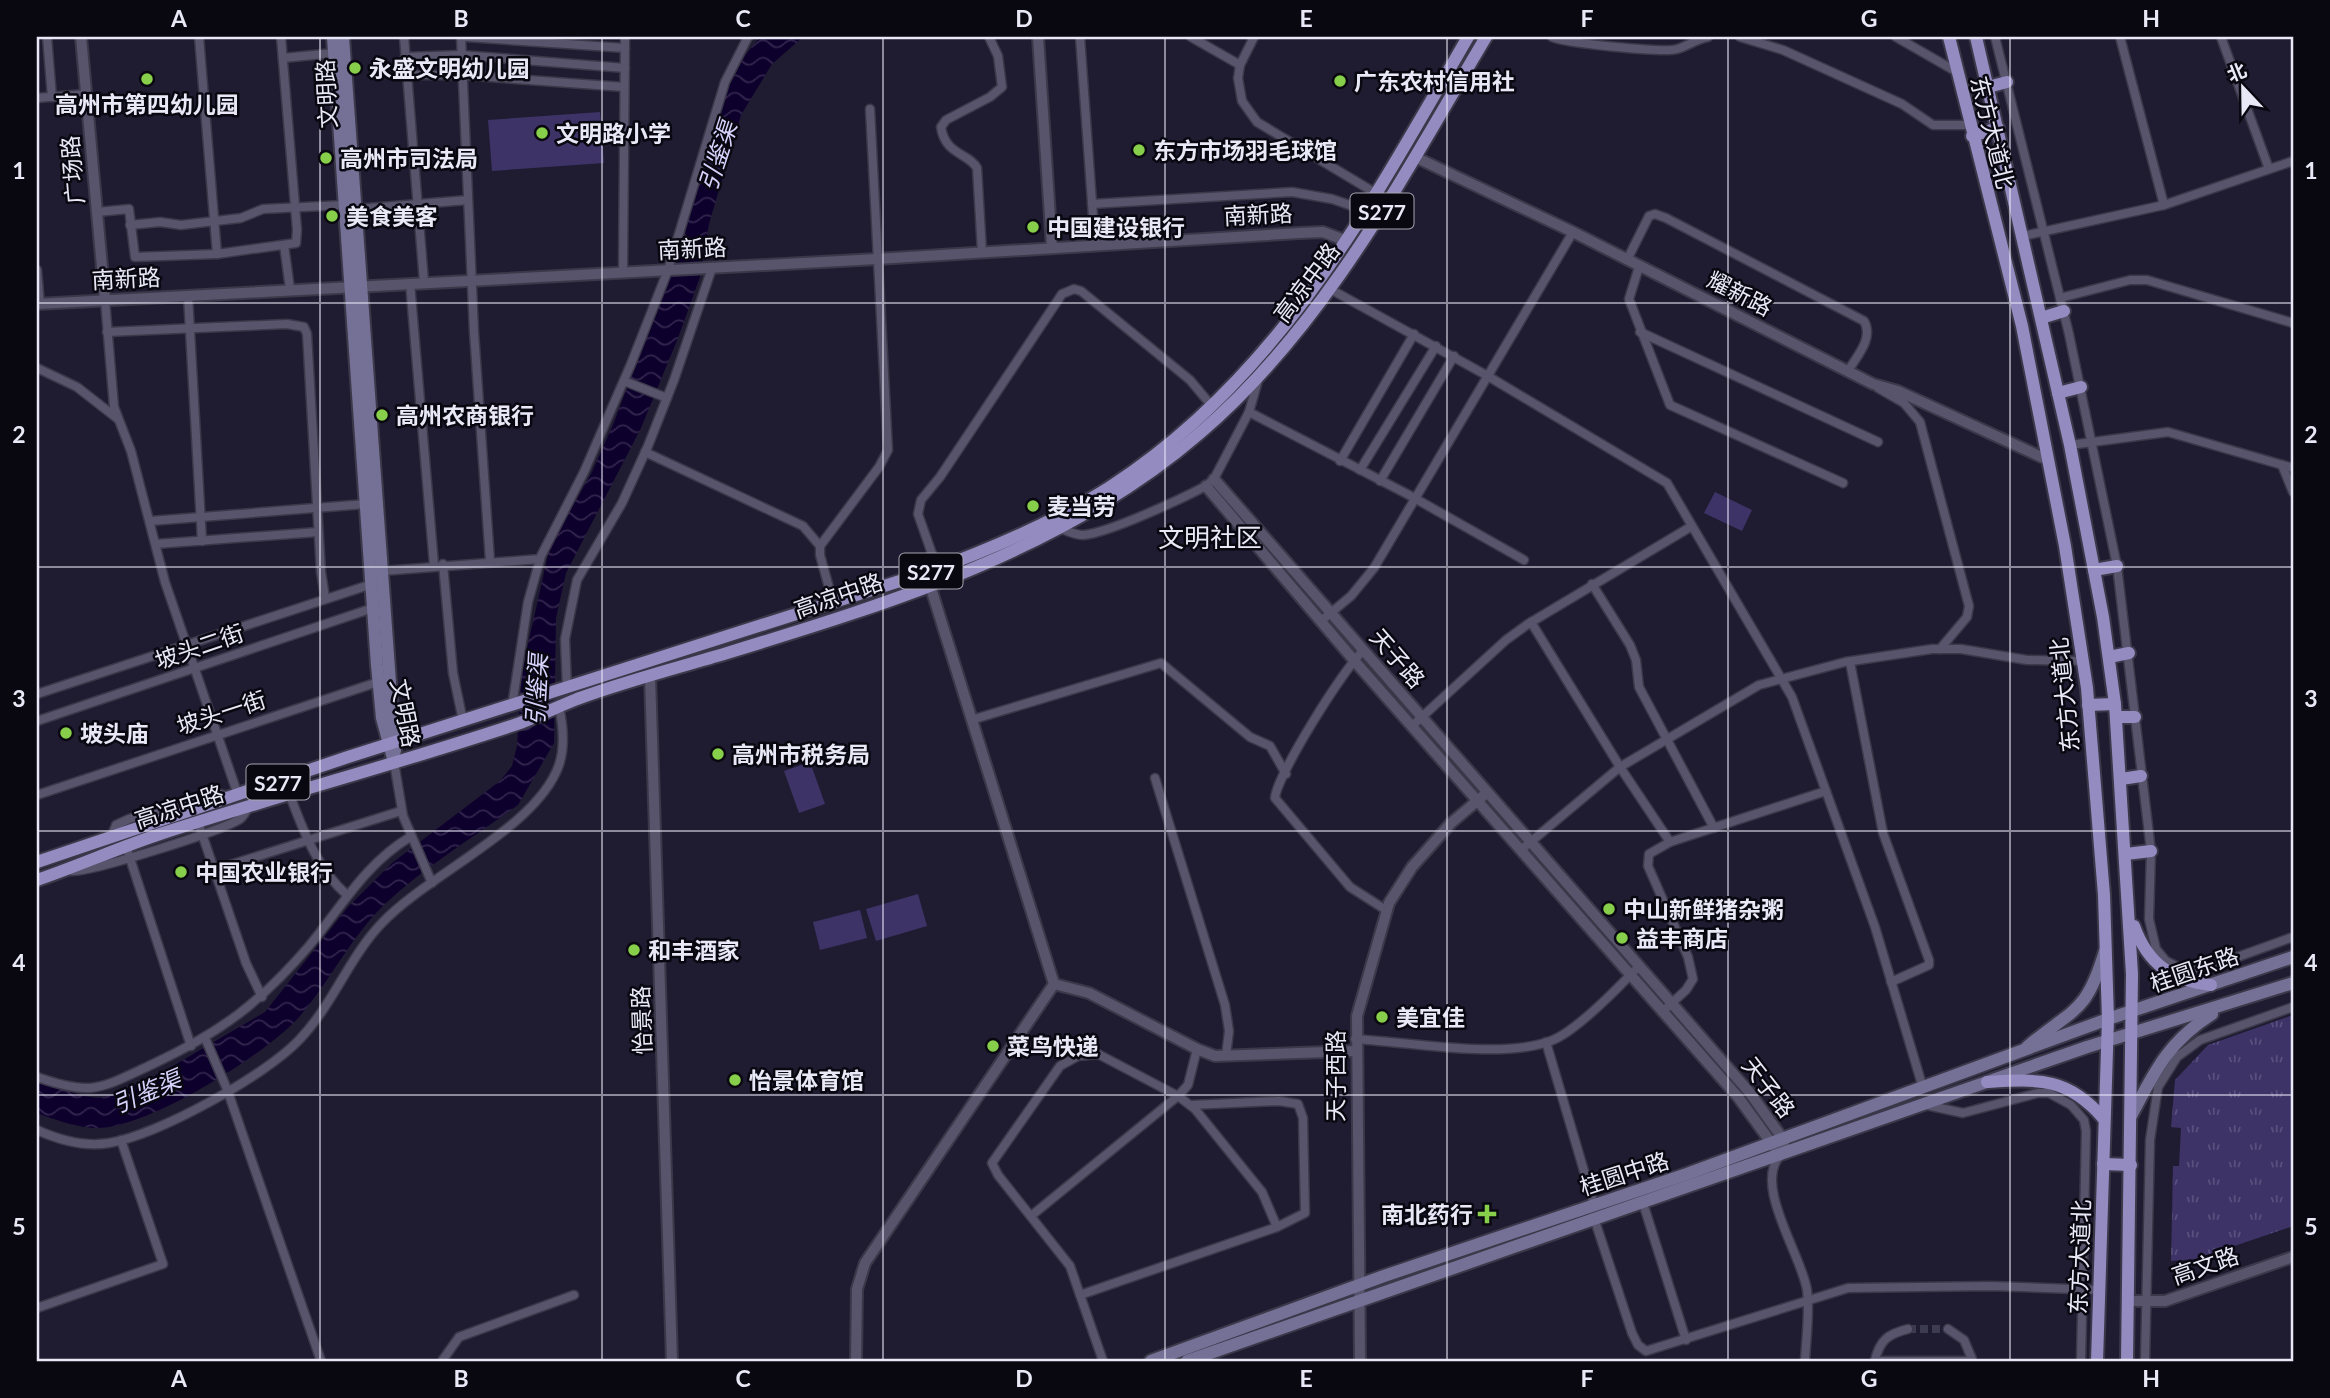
<svg xmlns="http://www.w3.org/2000/svg" width="2330" height="1398" font-family="Lato,'Noto Sans SC',sans-serif">
	<defs>
		<pattern id="grass-tufts" width="24" height="20" patternUnits="userSpaceOnUse" patternTransform="scale(1.75)"><rect width="24" height="20" fill="#3d3367"/><path d="M3 7l-1-3M5 7V3M7 7l1-3M15 17l-1-3M17 17v-4M19 17l1-3" fill="none" stroke="#59517d"/></pattern>
		<pattern id="water-waves" width="16" height="10" patternUnits="userSpaceOnUse" patternTransform="scale(1.75)"><rect width="16" height="10" fill="#0e002d"/><path d="M0 5q4-4 8 0t8 0" fill="none" stroke="#31254c"/></pattern>
	</defs>
	<rect width="100%" height="100%" fill="#1f1c31"/>
	<polygon fill="url(#grass-tufts)" points="2293,1015 2293,1226 2196,1259 2171,1261 2173,1166 2179,1166 2181,1128 2171,1127 2175,1080 2208,1045"/>
	<g fill="#3d3367">
		<polygon points="600,112 604,163 492,171 488,120"/>
		<polygon points="1715,492 1752,510 1742,531 1704,513"/>
		<polygon points="810,762 825,804 799,813 784,771"/>
		<polygon points="918,894 927,926 876,941 866,909"/>
		<polygon points="860,910 867,938 820,950 813,922"/>
	</g>
	<path fill="url(#water-waves)" d="M 760,37 L 803,37 L 772,64 L 741,115 L 709,224 L 700,277 L 678,338 L 641,428 L 566,573 L 556,618 L 554,743 L 518,805 C 474,837 426,866 386,903 C 352,935 330,981 300,1016 C 267,1054 148,1128 98,1128 C 79,1128 55,1120 37,1113 L 37,1080 L 83,1096 L 98,1098 L 112,1095 L 166,1070 L 265,1012 L 348,907 L 392,863 L 500,781 L 512,766 L 517,746 L 522,671 L 550,546 L 592,472 L 613,425 L 680,248 L 728,87 L 746,54 Z"/>
	<g fill="none" stroke-linecap="round" stroke-linejoin="round">
		<polyline stroke="#3d3b4f" stroke-width="8" stroke-dasharray="8 4" stroke-linecap="butt" points="1908,1329 1948,1329"/>
		<g stroke="#3b3849" stroke-width="11">
			<g id="minor">
				<polyline points="47,37 52,97"/>
				<polyline points="199,37 217,254"/>
				<polyline points="404,37 424,282"/>
				<polyline points="461,37 474,332 490,561"/>
				<polyline points="466,37 625,48"/>
				<polyline points="1080,37 1095,244"/>
				<polyline points="1191,37 1240,65"/>
				<polyline points="1254,37 1240,65 1238,78 1242,101 1257,122 1377,194"/>
				<path d="M 1552,37 C 1563,43 1664,53 1677,49 C 1688,46 1696,39 1708,37"/>
				<polyline points="1740,37 1783,50 1902,104 1933,125 1969,125"/>
				<polyline points="1896,37 1957,72"/>
				<polyline points="1995,37 2069,334 2117,566 2151,851 2149,919 2156,949 2166,961 2180,968 2207,968 2293,937"/>
				<polyline points="2120,37 2164,205"/>
				<polyline points="2221,37 2269,169"/>
				<polyline points="405,57 461,55 625,68"/>
				<polyline points="283,58 334,53"/>
				<polyline points="406,75 462,75 624,87"/>
				<polyline points="37,98 86,94"/>
				<polyline points="1092,204 1292,192 1332,199 1367,211"/>
				<polyline points="356,209 468,200"/>
				<polyline points="97,212 129,209 135,257 217,254 296,243 297,230 281,37"/>
				<polyline points="130,225 160,222 181,225 241,218 263,209 344,205"/>
				<polyline points="2023,236 2164,205 2293,161"/>
				<polyline points="284,245 290,289"/>
				<path d="M 982,252 L 977,168 C 969,153 945,155 941,127 L 946,120 L 990,97 L 1002,87 L 998,56 L 989,37"/>
				<path d="M 1627,260 L 1649,216 L 1655,214 L 1666,218 L 1864,321 C 1874,338 1857,356 1848,371"/>
				<polyline points="1639,267 1629,299 1670,405 1843,483"/>
				<polyline points="37,270 40,304"/>
				<polyline points="623,272 625,37"/>
				<polyline points="410,283 434,565"/>
				<polyline points="1330,289 1486,375 1667,483 1792,697 1875,927 1923,1088"/>
				<polyline points="188,296 202,541"/>
				<polyline points="2060,298 2130,280 2147,280 2293,323"/>
				<polyline points="105,300 114,407 131,451 165,582 238,795"/>
				<polyline points="107,332 287,324 304,327 307,334 321,572 325,597"/>
				<polyline points="1640,332 1878,442"/>
				<polyline points="37,368 77,387 118,419"/>
				<polyline points="624,381 667,398"/>
				<polyline points="1878,388 1904,403 1920,422 1969,606 1967,617 1940,649"/>
				<polyline points="1249,412 1409,495 1524,560"/>
				<polyline points="2070,445 2168,432 2293,468"/>
				<polyline points="645,452 803,526 820,546"/>
				<polyline points="1340,461 1414,334"/>
				<polyline points="2282,465 2293,492"/>
				<polyline points="1360,470 1436,346"/>
				<polyline points="1380,481 1454,356"/>
				<polyline points="150,521 366,504"/>
				<path d="M 1062,529 C 1069,532 1076,535 1083,535 C 1109,533 1181,499 1206,486 L 1214,479 L 1249,412 L 1259,377"/>
				<polyline points="156,544 318,532"/>
				<polyline points="443,564 453,673 463,721"/>
				<polyline points="937,568 918,514 921,500 940,477 1062,294 1074,289 1081,291 1190,380 1211,405"/>
				<polyline points="382,571 540,559"/>
				<polyline points="1592,584 1630,645 1636,660 1639,687 1714,828"/>
				<polyline points="833,602 820,555 820,546 879,467 888,450 870,109"/>
				<polyline points="1321,621 1351,596 1374,568 1573,232"/>
				<polyline points="1531,622 1620,767 1670,842"/>
				<path d="M 1363,651 C 1344,668 1277,775 1275,798 L 1350,887 L 1386,910"/>
				<polyline points="1850,662 1883,833 1929,960 1929,965 1891,982"/>
				<polyline points="567,688 565,639 577,580 622,503 648,446 674,380 712,268"/>
				<polyline points="37,694 372,584"/>
				<polyline points="512,706 528,602 541,556 584,472 631,364 668,270 725,82 748,37"/>
				<polyline points="971,720 1161,663 1250,737 1270,746 1286,774"/>
				<polyline points="37,721 373,608"/>
				<polyline points="1412,726 1506,640 1528,624 1692,526"/>
				<polyline points="394,762 403,816 432,883"/>
				<polyline points="1155,778 1225,1005 1229,1031 1226,1056"/>
				<path d="M 289,793 C 303,830 317,869 347,895"/>
				<polyline points="37,795 378,682"/>
				<polyline points="200,828 246,963 262,997"/>
				<polyline points="111,838 116,825 129,819 214,792 230,797"/>
				<polyline points="126,846 191,1046"/>
				<polyline points="1521,850 1620,767 1759,685 1845,662 1932,649 1961,649 2027,660 2083,661"/>
				<polyline points="214,870 401,811"/>
				<path d="M 72,871 C 92,872 221,831 240,819 C 244,816 247,810 249,806"/>
				<polyline points="1662,1012 1686,990 1693,979 1688,957 1648,866 1649,854 1670,842 1826,791"/>
				<polyline points="205,1038 227,1089 321,1361"/>
				<path d="M 1355,1039 C 1408,1042 1505,1060 1553,1040 C 1577,1030 1620,986 1639,966"/>
				<polyline points="1546,1042 1594,1205"/>
				<path d="M 37,1077 C 93,1097 101,1088 153,1064 C 221,1032 260,1003 309,946 C 342,906 365,864 410,837"/>
				<polyline points="1926,1105 1963,1113 2038,1093 2049,1093 2071,1105 2084,1120 2086,1131 2081,1361"/>
				<path d="M 37,1130 C 59,1140 85,1147 109,1143 C 158,1135 265,1076 299,1040 C 333,1005 349,957 382,923 C 428,874 537,828 559,765 C 565,747 563,725 559,707"/>
				<path d="M 1780,1156 C 1753,1185 1802,1256 1807,1290 C 1810,1312 1806,1339 1805,1361"/>
				<polyline points="1643,1203 1686,1340"/>
				<polyline points="1031,1216 1178,1096 1188,1085 1197,1049"/>
				<polyline points="1594,1218 1632,1333 1638,1345 1646,1351 1848,1288 1991,1286 2100,1290"/>
				<polyline points="1080,1295 1277,1227 1305,1213 1303,1118 1298,1104 1279,1101 1191,1105"/>
				<polyline points="37,1308 163,1264 121,1140"/>
				<polyline points="1948,1329 1964,1340 1972,1359"/>
				<path d="M 1875,1360 C 1880,1340 1888,1334 1908,1329"/>
				<polyline points="442,1361 459,1337 574,1295"/>
				<polyline points="1103,1361 1070,1266 998,1175 992,1163 1060,1066 1078,1056 1098,1054 1178,1096 1195,1109 1262,1192 1277,1227"/>
				<polyline points="1875,1361 1972,1361"/>
				<polyline points="2145,1361 2150,1140 2158,1087 2177,1057 2200,1040 2293,1007"/>
			</g>
		</g>
		<g stroke="#3b3849" stroke-width="14">
			<g id="tertiary">
				<polyline points="81,37 105,300"/>
				<polyline points="1038,37 1052,247"/>
				<polyline points="1415,157 1573,232 1873,384 1898,391 2048,460"/>
				<polyline points="37,304 877,259 1299,233 1323,232 1347,241"/>
				<polyline points="1214,479 1750,1093 1783,1139 1784,1145"/>
				<polyline points="1206,486 1358,665 1738,1097 1775,1148"/>
				<polyline points="650,676 672,1361"/>
				<polyline points="1054,984 1089,993 1197,1049 1215,1056 1355,1051"/>
				<polyline points="2129,1301 2165,1301 2293,1257"/>
				<polyline points="856,1361 857,1289 865,1263 1054,984 930,585"/>
				<polyline points="1360,1361 1357,1016 1389,903 1412,867 1451,823 1483,796"/>
			</g>
		</g>
		<g stroke="#3b3849" stroke-width="16">
			<g id="secondary">
				<polyline points="333,37 377,665 382,718 394,762"/>
				<polyline points="343,37 395,751"/>
				<path d="M 2027,1047 C 2073,1008 2086,1015 2105,951"/>
				<path d="M 2131,1116 C 2155,1071 2168,1042 2212,1014"/>
				<polyline points="1151,1361 1384,1276 1687,1174 2108,1019 2293,957"/>
				<polyline points="1187,1361 2087,1047 2293,983"/>
			</g>
		</g>
		<g stroke="#3b3849" stroke-width="16">
			<g id="primary">
				<polyline points="1949,37 2022,326 2065,546 2087,688 2104,895 2108,1019 2097,1361"/>
				<polyline points="1976,37 2070,445 2103,617 2115,704 2132,974 2127,1361"/>
				<polyline points="1988,87 2007,82"/>
				<polyline points="1972,136 1998,128"/>
				<polyline points="2041,318 2064,311"/>
				<polyline points="2058,393 2081,387"/>
				<polyline points="2094,570 2117,566"/>
				<polyline points="2109,657 2129,653"/>
				<polyline points="2088,705 2115,704"/>
				<polyline points="2116,717 2135,717"/>
				<polyline points="2121,779 2141,776"/>
				<polyline points="2126,854 2151,851"/>
				<path d="M 37,862 L 348,757 L 928,572 C 991,549 1053,523 1110,487 C 1280,377 1370,206 1468,37"/>
				<path d="M 37,880 C 78,866 118,848 160,834 C 279,795 401,763 520,723 C 539,716 557,707 577,699 C 626,681 677,668 727,653 C 894,602 1066,549 1200,433 C 1325,326 1403,176 1486,37"/>
				<path d="M 2134,926 C 2148,964 2171,980 2211,985"/>
				<path d="M 1987,1082 C 2039,1079 2068,1077 2104,1119"/>
				<polyline points="2103,1164 2131,1165"/>
			</g>
		</g>
		<use href="#minor" stroke="#57546c" stroke-width="8"/>
		<use href="#tertiary" stroke="#57546c" stroke-width="10"/>
		<use href="#secondary" stroke="#757096" stroke-width="12"/>
		<use href="#primary" stroke="#948cc1" stroke-width="12"/>
	</g>
	<path fill="none" stroke="#e9e8f6" stroke-width="2" stroke-opacity="0.55" d="M 320,37 L 320,1361M 602,37 L 602,1361M 883,37 L 883,1361M 1165,37 L 1165,1361M 1447,37 L 1447,1361M 1728,37 L 1728,1361M 2010,37 L 2010,1361M 37,303 L 2293,303M 37,567 L 2293,567M 37,831 L 2293,831M 37,1095 L 2293,1095"/>
	<g fill="#87cf4a" stroke="#090811" stroke-width="2.5">
		<circle cx="355" cy="68" r="7"/>
		<circle cx="147" cy="79" r="7"/>
		<circle cx="1340" cy="81" r="7"/>
		<circle cx="542" cy="133" r="7"/>
		<circle cx="1139" cy="150" r="7"/>
		<circle cx="326" cy="158" r="7"/>
		<circle cx="332" cy="216" r="7"/>
		<circle cx="1033" cy="227" r="7"/>
		<circle cx="382" cy="415" r="7"/>
		<circle cx="1033" cy="506" r="7"/>
		<circle cx="66" cy="733" r="7"/>
		<circle cx="718" cy="754" r="7"/>
		<circle cx="181" cy="872" r="7"/>
		<circle cx="1609" cy="909" r="7"/>
		<circle cx="1622" cy="938" r="7"/>
		<circle cx="634" cy="950" r="7"/>
		<circle cx="1382" cy="1017" r="7"/>
		<circle cx="993" cy="1046" r="7"/>
		<circle cx="735" cy="1080" r="7"/>
		<path d="M1483.5 1203.5h7v7h7v7h-7v7h-7v-7h-7v-7h7z"/>
	</g>
	<g text-anchor="middle" dominant-baseline="central" stroke-width="5" stroke-linejoin="round" paint-order="stroke">
		<g fill="#090811" stroke="#a6a5b1" stroke-width="2">
			<rect x="1350.5" y="193.5" width="63" height="35" rx="5"/>
			<rect x="899.5" y="553.5" width="63" height="35" rx="5"/>
			<rect x="246.5" y="764.5" width="63" height="35" rx="5"/>
		</g>
		<g font-size="21" font-weight="bold" fill="#e9e8f6">
			<text x="1382" y="211">S277</text>
			<text x="931" y="571">S277</text>
			<text x="278" y="782">S277</text>
		</g>
		<g font-size="23" font-weight="bold" fill="#e9e8f6" stroke="#090811" text-anchor="start">
			<text x="369" y="68">永盛文明幼儿园</text>
			<text x="1354" y="81">广东农村信用社</text>
			<text x="147" y="104" text-anchor="middle">高州市第四幼儿园</text>
			<text x="556" y="133">文明路小学</text>
			<text x="1153" y="150">东方市场羽毛球馆</text>
			<text x="340" y="158">高州市司法局</text>
			<text x="346" y="216">美食美客</text>
			<text x="1047" y="227">中国建设银行</text>
			<text x="396" y="415">高州农商银行</text>
			<text x="1047" y="506">麦当劳</text>
			<text x="80" y="733">坡头庙</text>
			<text x="732" y="754">高州市税务局</text>
			<text x="195" y="872">中国农业银行</text>
			<text x="1623" y="909">中山新鲜猪杂粥</text>
			<text x="1636" y="938">益丰商店</text>
			<text x="648" y="950">和丰酒家</text>
			<text x="1396" y="1017">美宜佳</text>
			<text x="1007" y="1046">菜鸟快递</text>
			<text x="749" y="1080">怡景体育馆</text>
			<text x="1473" y="1214" text-anchor="end">南北药行</text>
		</g>
		<g font-size="23" fill="#e9e8f6" stroke="#090811">
			<text transform="translate(326 94) rotate(-93)">文明路</text>
			<text transform="translate(1993 132) rotate(76)">东方大道北</text>
			<text transform="translate(72 170) rotate(-95)">广场路</text>
			<text transform="translate(1258 214) rotate(-3)">南新路</text>
			<text transform="translate(692 248) rotate(-3)">南新路</text>
			<text transform="translate(126 278) rotate(-3)">南新路</text>
			<text transform="translate(1306 282) rotate(-53)">高凉中路</text>
			<text transform="translate(1740 293) rotate(27)">耀新路</text>
			<text transform="translate(838 595) rotate(-19)">高凉中路</text>
			<text transform="translate(199 646) rotate(-19)">坡头二街</text>
			<text transform="translate(1398 658) rotate(49)">天子路</text>
			<text transform="translate(2064 695) rotate(-96)">东方大道北</text>
			<text transform="translate(221 712) rotate(-18)">坡头一街</text>
			<text transform="translate(406 713) rotate(79)">文明路</text>
			<text transform="translate(179 806) rotate(-18)">高凉中路</text>
			<text transform="translate(2194 969) rotate(-19)">桂圆东路</text>
			<text transform="translate(641 1020) rotate(-92)">怡景路</text>
			<text transform="translate(1335 1076) rotate(-90)">天子西路</text>
			<text transform="translate(1769 1087) rotate(52)">天子路</text>
			<text transform="translate(1624 1173) rotate(-18)">桂圆中路</text>
			<text transform="translate(2079 1257) rotate(-88)">东方大道北</text>
			<text transform="translate(2205 1265) rotate(-19)">高文路</text>
		</g>
		<g font-size="24" font-style="italic" fill="#d8d3fd" stroke="#090811">
			<text transform="translate(717 156) rotate(-72)">引鉴渠</text>
			<text transform="translate(536 690) rotate(-87)">引鉴渠</text>
			<text transform="translate(146 1091) rotate(-23)">引鉴渠</text>
		</g>
		<g font-size="26" fill="#e9e8f6" stroke="#090811">
			<text x="1210" y="537">文明社区</text>
		</g>
	</g>
	<rect width="2330" height="1398" fill="none" stroke="#090811" stroke-width="77"/>
	<g transform="translate(2243 88) rotate(338)" stroke="#090811" stroke-width="5" paint-order="stroke">
	<path d="M0-5L12 26L0 18L-12 26Z" fill="#e9e8f6"/>
	<text y="-10" font-size="19" font-weight="bold" text-anchor="middle" fill="#e9e8f6">北</text>
	</g>
	<rect x="38" y="38" width="2254" height="1322" fill="none" stroke="#e9e8f6" stroke-width="2.5"/>
	<g font-size="23" text-anchor="middle" font-weight="bold" fill="#e9e8f6">
		<text x="179" y="27">A</text>
		<text x="461" y="27">B</text>
		<text x="743" y="27">C</text>
		<text x="1024" y="27">D</text>
		<text x="1306" y="27">E</text>
		<text x="1587" y="27">F</text>
		<text x="1869" y="27">G</text>
		<text x="2151" y="27">H</text>
		<text x="19" y="179">1</text>
		<text x="2311" y="179">1</text>
		<text x="19" y="443">2</text>
		<text x="2311" y="443">2</text>
		<text x="19" y="707">3</text>
		<text x="2311" y="707">3</text>
		<text x="19" y="971">4</text>
		<text x="2311" y="971">4</text>
		<text x="19" y="1235">5</text>
		<text x="2311" y="1235">5</text>
		<text x="179" y="1387">A</text>
		<text x="461" y="1387">B</text>
		<text x="743" y="1387">C</text>
		<text x="1024" y="1387">D</text>
		<text x="1306" y="1387">E</text>
		<text x="1587" y="1387">F</text>
		<text x="1869" y="1387">G</text>
		<text x="2151" y="1387">H</text>
	</g>
</svg>
